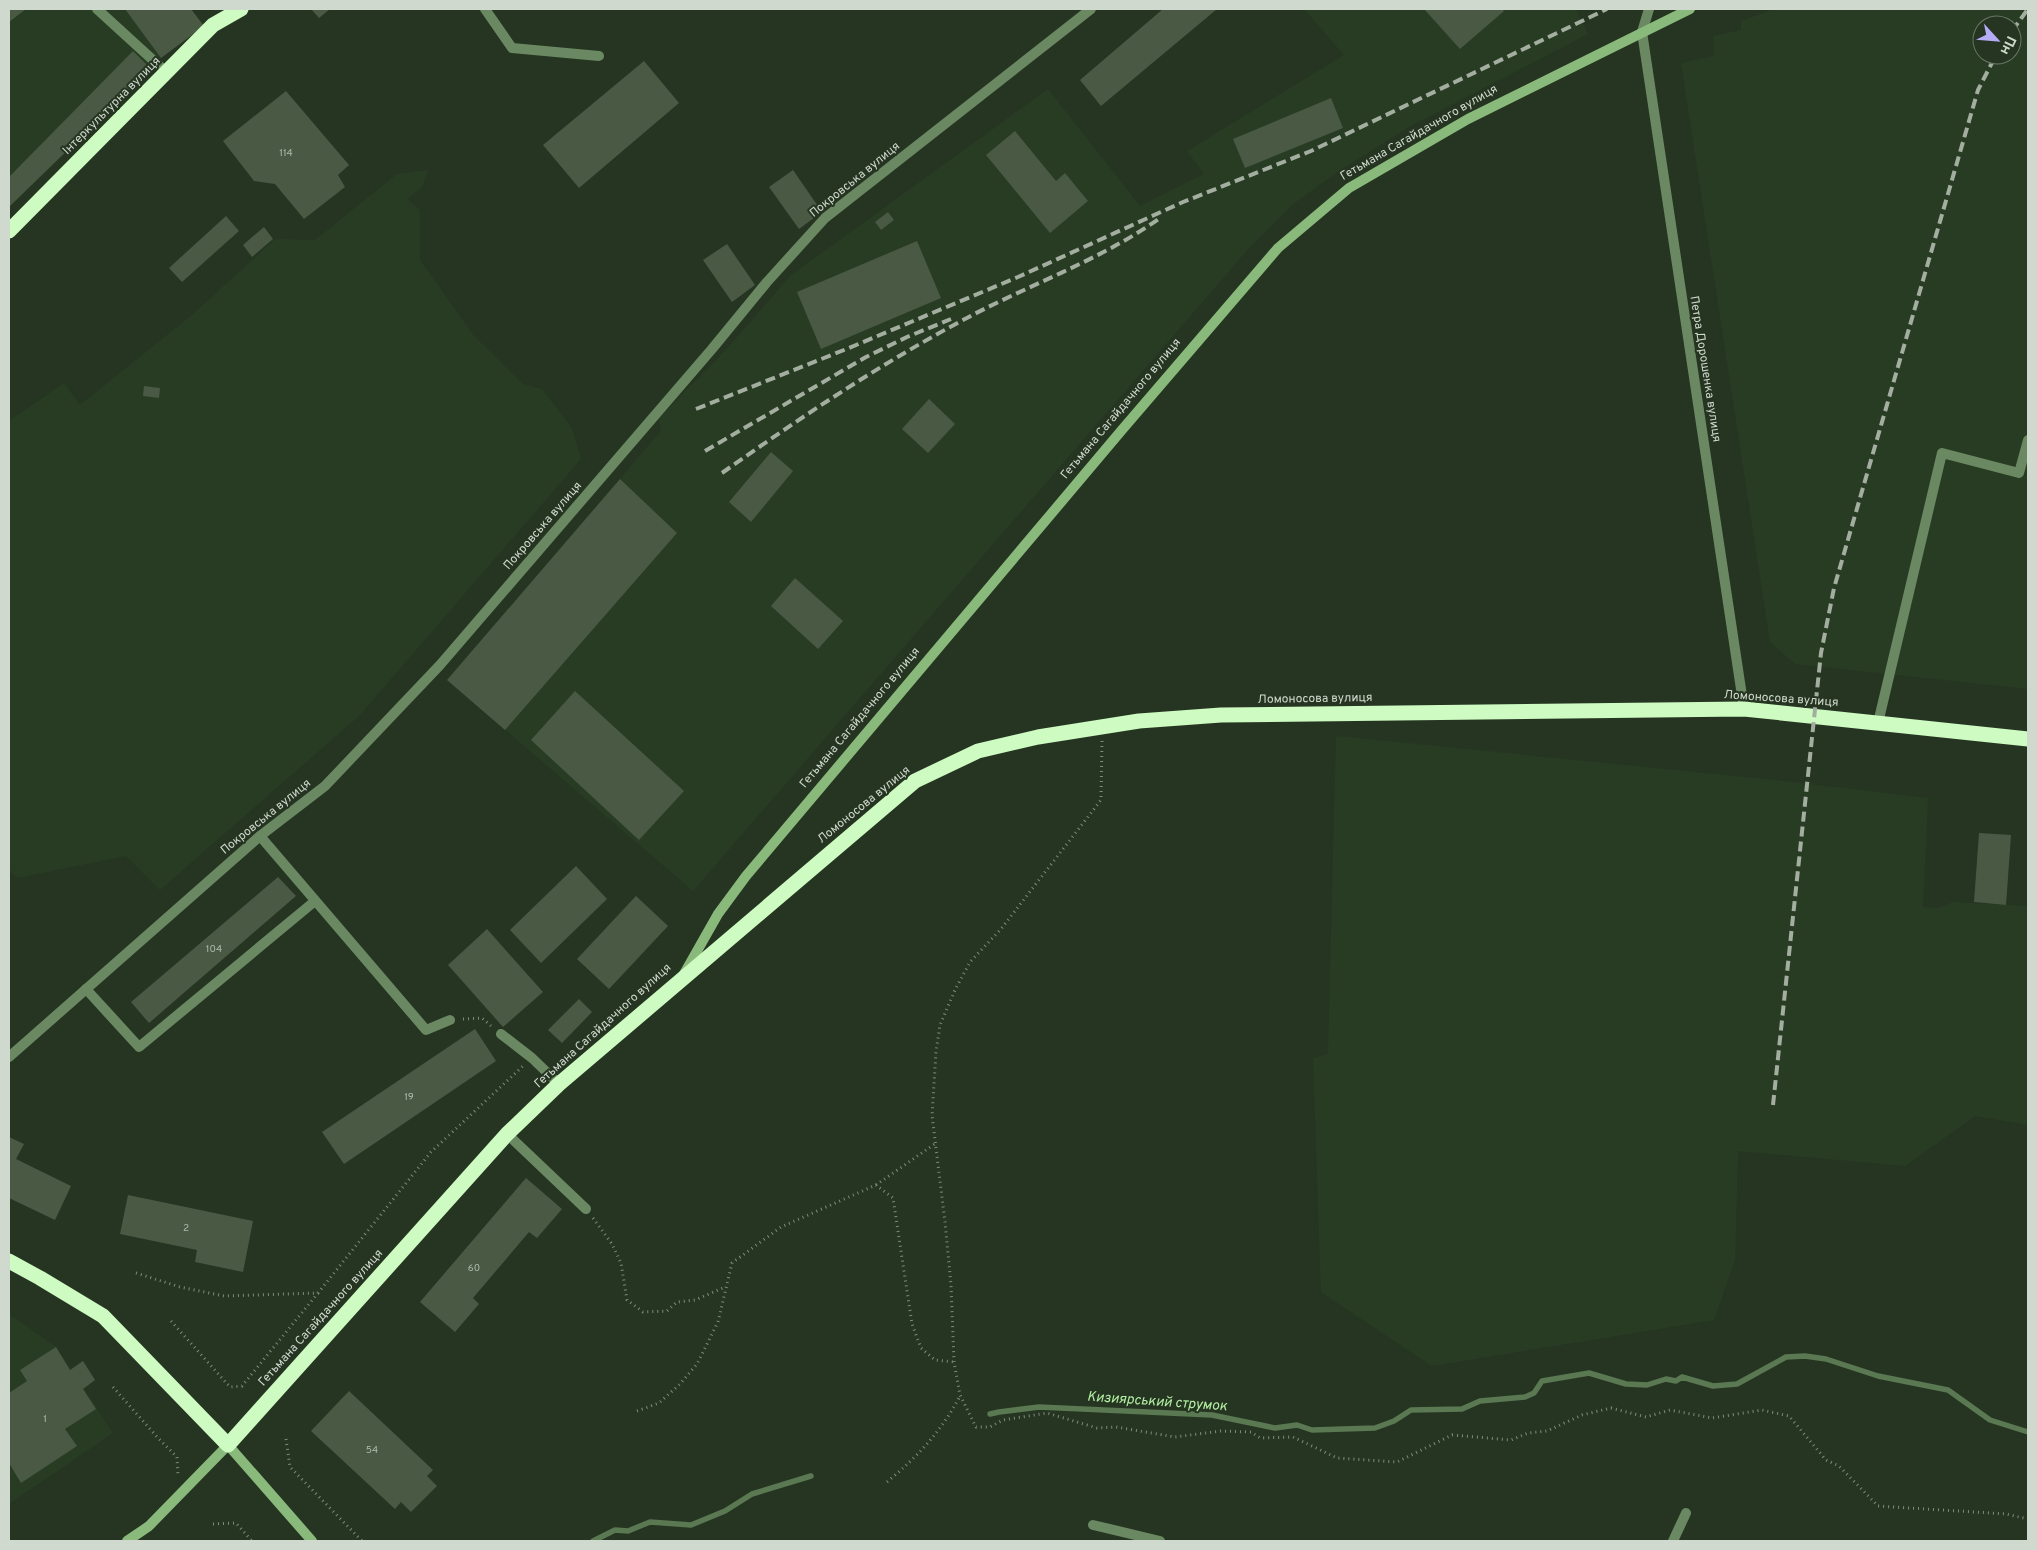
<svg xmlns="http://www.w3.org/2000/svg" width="2037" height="1550" font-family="Overpass,sans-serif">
	<rect width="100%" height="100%" fill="#263522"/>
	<g fill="#283c23" fill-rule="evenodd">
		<polygon points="9,9 191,9 204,26 161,58 9,207"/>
		<polygon points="1304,9 1576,9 1588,34 1409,127 1339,171 1292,205 1250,247 693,891 447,680 661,431 659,418 724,352 790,276 1048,89 1140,206 1204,174 1187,151 1344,55"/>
		<path d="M 1774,9 L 2028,9 L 2028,689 L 1795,664 L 1770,642 L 1681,63 L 1714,56 L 1713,36 L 1741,30 L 1741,21 ZM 1982,25 L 2012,25 L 2012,55 L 1982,55 Z"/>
		<polygon points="428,170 422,187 407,199 420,210 420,260 474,336 523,384 542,389 572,428 581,459 359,716 160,890 126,856 17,878 9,869 9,421 64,383 80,405 193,314 275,239 315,240 397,174"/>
		<polygon points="1336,736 1784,781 1928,798 1923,907 1938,908 1953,902 2028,906 2028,1125 1975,1116 1905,1166 1738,1151 1735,1260 1714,1320 1432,1366 1321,1292 1313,1058 1328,1054"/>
		<polygon points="9,1314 56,1347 113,1433 9,1504"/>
	</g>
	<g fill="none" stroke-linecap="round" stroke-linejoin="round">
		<g stroke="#5a7852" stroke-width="5.5">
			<polyline points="990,1414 999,1412 1039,1407 1212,1415 1275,1428 1297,1425 1312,1430 1375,1428 1394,1421 1411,1410 1462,1409 1480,1401 1525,1397 1534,1393 1542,1381 1589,1373 1626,1384 1647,1385 1666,1379 1676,1381 1682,1377 1713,1386 1737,1384 1786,1357 1805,1356 1826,1359 1878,1376 1948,1390 1990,1420 2028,1432"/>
			<polyline points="593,1541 615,1530 628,1531 650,1522 691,1525 725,1511 752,1494 811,1476"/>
		</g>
	</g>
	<g fill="#495944">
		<polygon points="9,9 26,9 9,22"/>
		<polygon points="125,9 191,9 204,26 161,58"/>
		<polygon points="311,9 330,9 319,18"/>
		<polygon points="1163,9 1217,9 1101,106 1080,80"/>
		<polygon points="1424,9 1502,9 1504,11 1460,49"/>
		<polygon points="133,51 151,69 9,207 9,177"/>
		<polygon points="644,61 679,103 579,188 543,145"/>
		<polygon points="286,91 349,165 338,175 345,187 304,219 275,184 254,181 223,141"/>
		<polygon points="1331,98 1343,128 1245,168 1233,139"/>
		<polygon points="1015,131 1056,181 1065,173 1088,201 1050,233 986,155"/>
		<polygon points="793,170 822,212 799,229 769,187"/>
		<polygon points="888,212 894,220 881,230 875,222"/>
		<polygon points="226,216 239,231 182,282 169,268"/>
		<polygon points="264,227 273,239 252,257 243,245"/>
		<polygon points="917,241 941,298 821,349 797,292"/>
		<polygon points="727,244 755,285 732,302 703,260"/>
		<polygon points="144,386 160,388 159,398 143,396"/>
		<polygon points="929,399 955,424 928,453 902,429"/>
		<polygon points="771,452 793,471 751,522 729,502"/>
		<polygon points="620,479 677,533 505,730 447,680"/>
		<polygon points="795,578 843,621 818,649 771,606"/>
		<polygon points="575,691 684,791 639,840 531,740"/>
		<polygon points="1979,833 2011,835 2006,905 1974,902"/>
		<polygon points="576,866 607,899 541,963 510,930"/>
		<polygon points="278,877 296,896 149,1023 131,1002"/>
		<polygon points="636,896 668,926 609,989 577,959"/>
		<polygon points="487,929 543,992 503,1027 448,965"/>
		<polygon points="579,999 592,1012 562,1043 548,1030"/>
		<polygon points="475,1029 496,1061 344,1164 322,1132"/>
		<polygon points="9,1137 24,1144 16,1159 71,1186 55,1220 9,1198"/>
		<polygon points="526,1178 562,1209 537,1238 529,1232 473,1298 479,1304 455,1332 420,1302"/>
		<polygon points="128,1195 253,1221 243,1272 195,1262 197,1250 120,1234"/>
		<polygon points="56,1347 70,1370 83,1361 95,1380 83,1389 96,1409 65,1429 77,1446 21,1483 9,1463 9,1393 27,1381 20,1370"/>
		<polygon points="349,1391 433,1470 427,1476 437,1486 411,1512 401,1502 395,1509 311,1431"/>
	</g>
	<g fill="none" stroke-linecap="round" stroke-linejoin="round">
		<g stroke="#7e8b7b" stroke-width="3" stroke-dasharray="1 4" stroke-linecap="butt">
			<polyline points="1102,741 1101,800 1001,929 970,962 955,990 940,1025 936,1052 932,1115 945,1222 951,1285 954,1362 960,1395 976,1427 990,1427 1003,1420 1047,1413 1097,1428 1116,1427 1175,1437 1221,1431 1251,1432 1260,1438 1293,1437 1337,1458 1397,1462 1452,1435 1511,1440 1528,1433 1547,1431 1582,1415 1611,1408 1646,1417 1670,1410 1712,1418 1762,1410 1789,1416 1826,1460 1839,1466 1878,1506 2006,1514 2028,1519"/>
			<polyline points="463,1019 482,1018 491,1026"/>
			<polyline points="876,1185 936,1143"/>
			<polyline points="593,1218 612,1244 621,1263 627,1300 643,1312 667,1311 677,1302 695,1300 725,1287"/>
			<polyline points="136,1273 180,1287 224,1296 318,1293 431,1152 523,1066"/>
			<polyline points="171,1321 230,1387 242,1386 318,1293"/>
			<polyline points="113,1387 158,1438 177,1457 178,1476"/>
			<polyline points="637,1411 659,1403 680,1384 697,1364 718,1322 732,1263 781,1227 876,1185 893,1198 912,1324 921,1348 935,1360 954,1362"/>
			<polyline points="286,1439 290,1467 362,1541"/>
			<path d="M 887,1482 C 918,1456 941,1432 960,1396"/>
			<polyline points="213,1524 236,1523 252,1541"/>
		</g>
		<g stroke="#6a8962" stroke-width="10">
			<polyline points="97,9 166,72"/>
			<polyline points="485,9 512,48 599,56"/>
			<polyline points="1642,32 1649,9"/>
			<polyline points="1878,723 1942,453 2019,473 2028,440"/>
			<polyline points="260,836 426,1030 450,1020"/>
			<polyline points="86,989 139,1047 315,901"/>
			<polyline points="501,1034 532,1058 559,1084"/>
			<polyline points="507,1134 586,1209"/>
		</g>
		<g stroke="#6a8962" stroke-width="10">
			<polyline points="1642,32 1744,709"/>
			<polyline points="9,1057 260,836 325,786 440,665 712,349 767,282 825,218 1091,9"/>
			<polyline points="1093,1525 1160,1541"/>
			<polyline points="1673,1541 1686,1513"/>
		</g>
		<g stroke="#89ba7c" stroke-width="10">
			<polyline points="684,974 718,914 746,876 1121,431 1278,248 1349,188 1468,119 1690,9"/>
			<polyline points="127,1541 149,1526 228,1445 312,1541"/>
		</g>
		<g stroke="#cdfbc1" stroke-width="15">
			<polyline points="9,231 213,25 241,9"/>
			<polyline points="9,1261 40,1278 103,1316 228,1445 507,1134 559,1084 915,781 978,751 1038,737 1139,721 1221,715 1744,709 2028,739"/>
		</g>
		<g stroke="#a3aea0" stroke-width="4" stroke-dasharray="10 5" stroke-linecap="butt">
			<polyline points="2012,31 2028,9"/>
			<polyline points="696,409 849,348 1018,277 1183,202 1311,151 1607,9"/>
			<polyline points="705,451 866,357 907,337 951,319"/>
			<path d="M 722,473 C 800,418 880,364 965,319 C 1028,285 1101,260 1160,218"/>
			<polyline points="1773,1105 1821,653 1834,588 1978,90 1996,55"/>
		</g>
	</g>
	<g text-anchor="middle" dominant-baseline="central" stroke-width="4" stroke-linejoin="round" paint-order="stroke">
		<g font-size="10" fill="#aeb9ab">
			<text x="286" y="153">114</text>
			<text x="214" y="949">104</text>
			<text x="409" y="1097">19</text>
			<text x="186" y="1228">2</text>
			<text x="474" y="1268">60</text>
			<text x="45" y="1419">1</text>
			<text x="372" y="1450">54</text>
		</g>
		<g font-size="12" fill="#cfd9cd" stroke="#263522">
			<text transform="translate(112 106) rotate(-45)">Інтеркультурна вулиця</text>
			<text transform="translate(1419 133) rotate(-30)">Гетьмана Сагайдачного вулиця</text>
			<text transform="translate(855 180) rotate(-39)">Покровська вулиця</text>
			<text transform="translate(1705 369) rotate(81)">Петра Дорошенка вулиця</text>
			<text transform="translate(1121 409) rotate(-50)">Гетьмана Сагайдачного вулиця</text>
			<text transform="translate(543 526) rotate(-49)">Покровська вулиця</text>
			<text transform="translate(1315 699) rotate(-1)">Ломоносова вулиця</text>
			<text transform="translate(1781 699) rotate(4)">Ломоносова вулиця</text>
			<text transform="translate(860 718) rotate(-50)">Гетьмана Сагайдачного вулиця</text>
			<text transform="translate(864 805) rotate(-39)">Ломоносова вулиця</text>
			<text transform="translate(266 817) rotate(-39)">Покровська вулиця</text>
			<text transform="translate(603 1026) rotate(-42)">Гетьмана Сагайдачного вулиця</text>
			<text transform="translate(321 1318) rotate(-48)">Гетьмана Сагайдачного вулиця</text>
		</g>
		<g font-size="14" font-style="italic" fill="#b2efa2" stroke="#263522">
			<text transform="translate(1157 1402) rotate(4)">Кизиярський струмок</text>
		</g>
	</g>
	<rect width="2037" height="1550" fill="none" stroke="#cfd9cd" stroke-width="20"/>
	<g transform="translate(1997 40) rotate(116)"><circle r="24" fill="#263522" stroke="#6a7766"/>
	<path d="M0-4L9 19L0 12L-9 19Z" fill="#b5acf8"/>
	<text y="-8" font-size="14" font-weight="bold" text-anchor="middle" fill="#cfd9cd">Пн</text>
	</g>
</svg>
